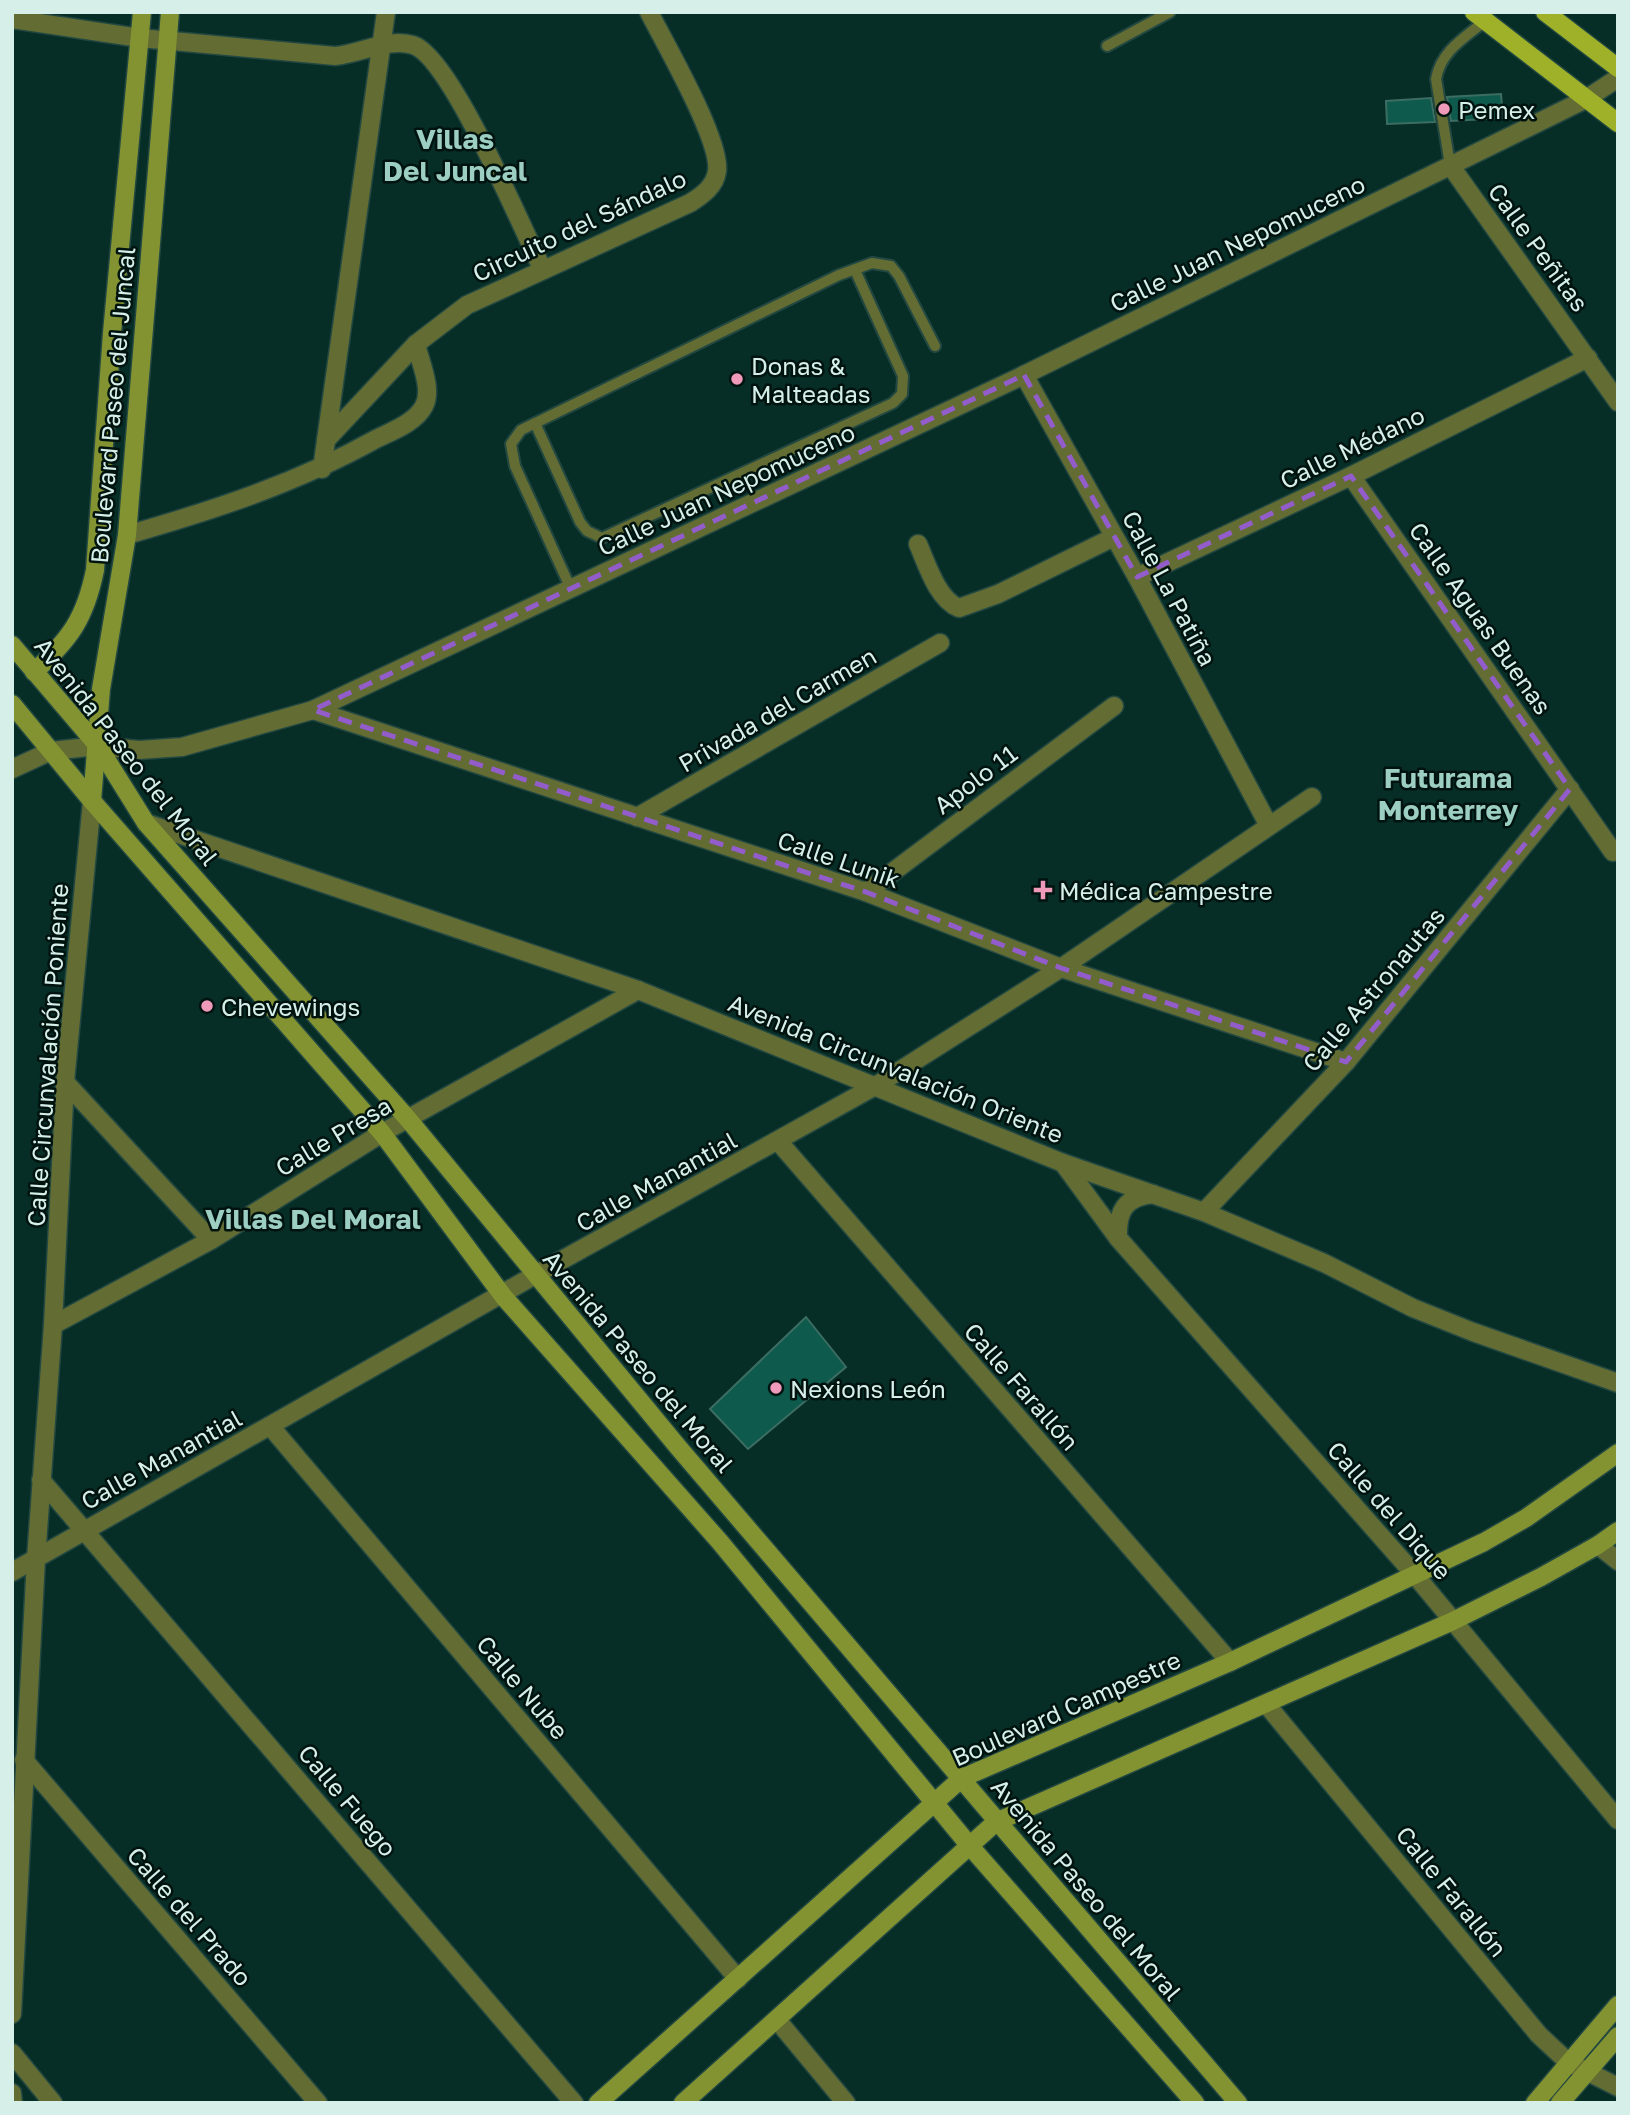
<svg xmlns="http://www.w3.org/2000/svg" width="1630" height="2115" font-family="'Golos Text',sans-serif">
	<rect width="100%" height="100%" fill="#062d26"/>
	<g fill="#0e5a4d" stroke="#3c6d62" stroke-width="2">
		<polygon points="1501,94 1503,118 1451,121 1447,97"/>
		<polygon points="1431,98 1435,122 1387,124 1386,101"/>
		<polygon points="806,1317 846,1367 748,1449 710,1409"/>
	</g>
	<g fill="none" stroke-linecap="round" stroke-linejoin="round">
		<g stroke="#234841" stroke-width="14">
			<g id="lane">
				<polyline points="1107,46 1170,12"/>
				<path d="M 1450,165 L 1436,79 C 1441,51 1464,38 1485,21"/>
				<polyline points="535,423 580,522 587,531 602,538 893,403 902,394 903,376 855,270"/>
				<polyline points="571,589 515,466 511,444 521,430 839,275 872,263 891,266 899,276 935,346"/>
			</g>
		</g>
		<g stroke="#234841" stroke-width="21">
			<g id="street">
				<path d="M 12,19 L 140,38 L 335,56 C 360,54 389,37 413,45 C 451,57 522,229 543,270"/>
				<polyline points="1450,165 1618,402"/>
				<polyline points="1024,375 1137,577 1269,826"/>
				<path d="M 326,440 L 416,344 L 467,305 L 690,203 C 703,195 715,186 717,171 C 721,140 665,44 649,12"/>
				<polyline points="322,469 386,12"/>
				<polyline points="1351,476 1613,852"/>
				<path d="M 127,535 C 214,510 297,483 376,439 C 392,431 415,423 424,406 C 433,389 420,362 416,344"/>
				<path d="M 918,544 C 927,564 937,599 959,608 L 998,594 L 1114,537"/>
				<polyline points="1137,577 1351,476 1588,358"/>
				<polyline points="313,710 866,892 1061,968 1346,1062"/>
				<polyline points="12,769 51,751 98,746 139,750 182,747 313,710 1024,375 1586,99 1618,78"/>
				<polyline points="637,817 940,643"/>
				<polyline points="146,823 638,990 1063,1163 1204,1212 1324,1263 1413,1308 1473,1332 1618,1383"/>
				<polyline points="866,892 1114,706"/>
				<polyline points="65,1082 211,1240"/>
				<polyline points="778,1141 1230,1662"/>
				<polyline points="1063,1163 1118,1238"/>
				<path d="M 1153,1194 C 1125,1197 1117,1211 1118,1238 L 1415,1575 L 1618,1820"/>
				<polyline points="1204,1212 1346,1062 1570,789"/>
				<polyline points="53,1325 211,1240 382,1133 638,990"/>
				<polyline points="271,1427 738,1979"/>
				<polyline points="41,1480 574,2103"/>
				<polyline points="1598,1545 1618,1561"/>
				<polyline points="12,1572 535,1275 877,1085 1061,968 1312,797"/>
				<polyline points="1267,1705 1539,2035 1568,2062 1618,2087"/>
				<polyline points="24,1760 318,2103"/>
				<polyline points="12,2014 36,1559 53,1325 65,1082 92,801"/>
				<polyline points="778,2021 846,2103"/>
				<polyline points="12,2053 53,2103"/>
				<polyline points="12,2093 13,2103"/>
			</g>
		</g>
		<g stroke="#234841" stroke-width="21">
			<g id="secondary">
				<polyline points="12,645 98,746 146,823 408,1119 678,1447 1238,2103"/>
				<path d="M 34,672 C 70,639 85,619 95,570 L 112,333 L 142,12"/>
				<polyline points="12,704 92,801 382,1133 503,1296 720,1542 969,1845 1195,2103"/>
				<polyline points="92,801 101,689 127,535 170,12"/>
				<polyline points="598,2103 962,1778 1230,1662 1484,1542 1526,1518 1618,1453"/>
				<polyline points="683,2103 996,1822 1453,1621 1541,1577 1598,1545 1618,1531"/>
				<polyline points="1535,2103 1618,2005"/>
				<polyline points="1560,2103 1618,2036"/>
			</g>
		</g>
		<g stroke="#234841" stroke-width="21">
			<g id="primary">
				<polyline points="1474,12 1618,123"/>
				<polyline points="1545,12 1618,68"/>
			</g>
		</g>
		<use href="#lane" stroke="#626c33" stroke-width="10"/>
		<use href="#street" stroke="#626c33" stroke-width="18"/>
		<use href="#secondary" stroke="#849331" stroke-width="18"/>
		<use href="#primary" stroke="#9eb129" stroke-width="18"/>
	</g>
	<path fill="none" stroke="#925dca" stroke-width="5" stroke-dasharray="14 9" stroke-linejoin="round" d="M 1024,375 L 1137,577 L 1351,476 L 1570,789 L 1346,1062 L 1061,968 L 866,892 L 313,710 Z"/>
	<g fill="#ef9ab8" stroke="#01130f" stroke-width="2.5">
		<circle cx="1444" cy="109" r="7"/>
		<circle cx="737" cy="379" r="7"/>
		<path d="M1039.5 879.5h7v7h7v7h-7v7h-7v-7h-7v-7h7z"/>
		<circle cx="207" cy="1006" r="7"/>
		<circle cx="776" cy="1388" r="7"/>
	</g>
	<g text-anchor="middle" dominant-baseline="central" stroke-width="5" stroke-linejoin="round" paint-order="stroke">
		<g font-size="24" fill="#d6f0e9" stroke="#01130f" text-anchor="start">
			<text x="1458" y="109">Pemex</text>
			<text x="751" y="365">Donas &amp;<tspan x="751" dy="28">Malteadas</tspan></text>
			<text x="1059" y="890">Médica Campestre</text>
			<text x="221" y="1006">Chevewings</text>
			<text x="790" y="1388">Nexions León</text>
		</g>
		<g font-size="24" fill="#d6f0e9" stroke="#01130f">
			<text transform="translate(579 225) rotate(-25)">Circuito del Sándalo</text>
			<text transform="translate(1237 243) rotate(-26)">Calle Juan Nepomuceno</text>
			<text transform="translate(1539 247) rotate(54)">Calle Peñitas</text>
			<text transform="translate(112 405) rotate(-85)">Boulevard Paseo del Juncal</text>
			<text transform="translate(1352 447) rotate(-26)">Calle Médano</text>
			<text transform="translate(726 489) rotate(-25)">Calle Juan Nepomuceno</text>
			<text transform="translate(1170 588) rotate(62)">Calle La Patiña</text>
			<text transform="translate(1481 618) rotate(55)">Calle Aguas Buenas</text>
			<text transform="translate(777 709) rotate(-30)">Privada del Carmen</text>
			<text transform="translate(127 751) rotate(52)">Avenida Paseo del Moral</text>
			<text transform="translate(975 779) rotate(-37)">Apolo 11</text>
			<text transform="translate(839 859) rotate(19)">Calle Lunik</text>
			<text transform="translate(1373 989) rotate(-50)">Calle Astronautas</text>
			<text transform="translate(47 1055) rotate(-86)">Calle Circunvalación Poniente</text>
			<text transform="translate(896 1068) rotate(22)">Avenida Circunvalación Oriente</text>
			<text transform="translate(333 1136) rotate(-31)">Calle Presa</text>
			<text transform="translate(656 1181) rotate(-29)">Calle Manantial</text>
			<text transform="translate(639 1361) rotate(50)">Avenida Paseo del Moral</text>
			<text transform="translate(1022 1386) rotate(49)">Calle Farallón</text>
			<text transform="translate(161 1459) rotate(-29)">Calle Manantial</text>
			<text transform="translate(1390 1510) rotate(49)">Calle del Dique</text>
			<text transform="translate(523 1687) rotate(50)">Calle Nube</text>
			<text transform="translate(1066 1708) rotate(-24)">Boulevard Campestre</text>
			<text transform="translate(348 1800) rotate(50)">Calle Fuego</text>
			<text transform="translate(1087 1889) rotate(50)">Avenida Paseo del Moral</text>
			<text transform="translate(1452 1891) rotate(51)">Calle Farallón</text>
			<text transform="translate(190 1916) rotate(49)">Calle del Prado</text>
		</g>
		<g font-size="28" font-weight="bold" fill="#9ccfc2" stroke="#01130f">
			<text x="455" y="138">Villas<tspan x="455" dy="32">Del Juncal</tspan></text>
			<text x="1448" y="777">Futurama<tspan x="1448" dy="32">Monterrey</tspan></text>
			<text x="313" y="1218">Villas Del Moral</text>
		</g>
	</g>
	<rect width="1630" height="2115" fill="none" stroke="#d6f0e9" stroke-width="28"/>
</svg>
